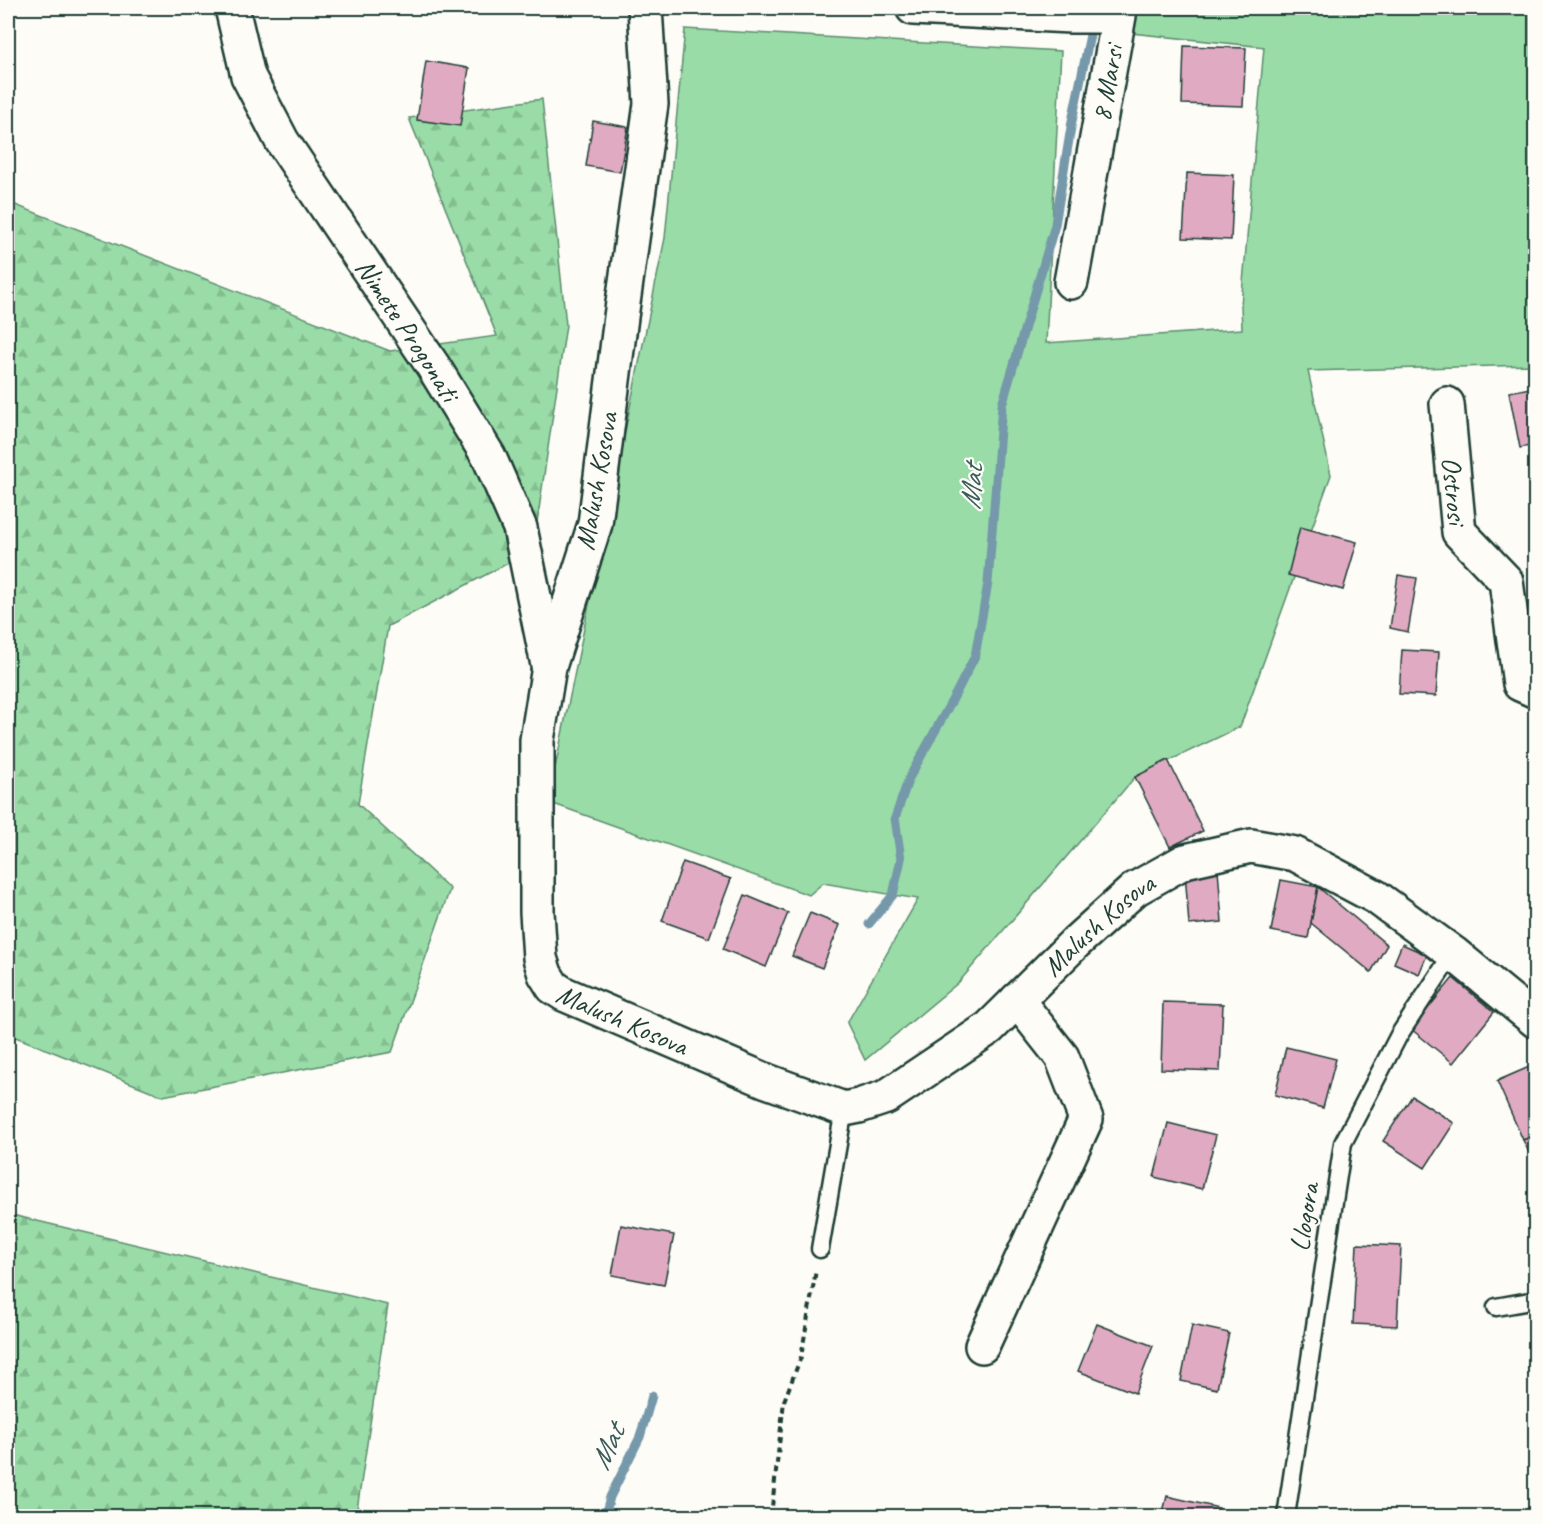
<svg xmlns="http://www.w3.org/2000/svg" width="1543" height="1524" font-family="Caveat,sans-serif">
	<defs>
		<pattern id="forest-firs" width="22" height="20" patternUnits="userSpaceOnUse" patternTransform="scale(1.5)"><rect width="22" height="20" fill="#99dca7"/><path d="M5 1l3.5 6h-7zM16 11l3.5 6h-7z" fill="#83be90"/></pattern>
	</defs>
	<rect width="100%" height="100%" fill="#fdfcf7"/>
	<filter id="ink" filterUnits="userSpaceOnUse"><feTurbulence type="fractalNoise" baseFrequency=".0167" numOctaves="2"/><feDisplacementMap in="SourceGraphic" scale="12" xChannelSelector="R" yChannelSelector="G"/><feConvolveMatrix kernelMatrix="1 2 1 2 8 2 1 2 1" color-interpolation-filters="sRGB"/></filter>
	<g filter="url(#ink)">
		<polygon fill="#99dca7" stroke="#5c8c6e" stroke-width="1.5" points="1133,8 1535,8 1535,365 1308,371 1331,475 1240,727 1135,777 959,982 865,1060 847,1023 918,899 823,883 809,895 548,802 665,238 685,29 1061,51 1046,343 1242,329 1241,305 1264,47 1131,33"/>
		<g fill="url(#forest-firs)" stroke="#5c8c6e" stroke-width="1.5">
			<polygon points="542,99 566,325 533,550 388,626 358,804 450,889 392,1052 163,1096 8,1034 8,202 390,351 497,336 409,118"/>
			<polygon points="8,1214 388,1305 356,1516 8,1516"/>
		</g>
		<g fill="none" stroke-linecap="round" stroke-linejoin="round">
			<g stroke="#7598aa" stroke-width="9">
				<polyline points="869,924 893,895 901,859 895,818 909,778 955,695 975,656 988,583 1002,405 1055,225 1072,121 1090,35"/>
				<polyline points="605,1516 610,1497 640,1437 652,1396"/>
			</g>
		</g>
		<g fill="#e0aac2" stroke="#1f3d34" stroke-width="1.5">
			<polygon points="1184,46 1246,48 1243,106 1182,104"/>
			<polygon points="426,61 469,68 460,126 417,120"/>
			<polygon points="593,121 628,127 620,172 586,166"/>
			<polygon points="1187,173 1234,175 1231,240 1183,238"/>
			<polygon points="1536,387 1536,445 1520,448 1509,392"/>
			<polygon points="1300,527 1357,542 1343,590 1288,575"/>
			<polygon points="1398,575 1417,578 1408,632 1390,628"/>
			<polygon points="1402,650 1439,652 1436,696 1399,694"/>
			<polygon points="1168,760 1203,831 1170,847 1135,777"/>
			<polygon points="683,862 731,879 709,938 662,921"/>
			<polygon points="1218,869 1222,922 1189,925 1185,872"/>
			<polygon points="1281,880 1318,887 1308,938 1271,931"/>
			<polygon points="1318,887 1387,945 1371,972 1311,923"/>
			<polygon points="745,895 788,913 766,967 723,949"/>
			<polygon points="810,913 840,925 822,968 792,956"/>
			<polygon points="1402,944 1427,955 1419,974 1394,963"/>
			<polygon points="1453,978 1494,1012 1453,1063 1411,1029"/>
			<polygon points="1163,1002 1223,1004 1220,1071 1161,1069"/>
			<polygon points="1286,1047 1336,1059 1323,1108 1275,1095"/>
			<polygon points="1536,1064 1536,1135 1523,1140 1497,1081"/>
			<polygon points="1412,1096 1454,1123 1425,1168 1383,1141"/>
			<polygon points="1168,1123 1216,1135 1202,1189 1154,1177"/>
			<polygon points="1536,1135 1536,1167 1523,1140"/>
			<polygon points="621,1225 674,1235 664,1285 612,1275"/>
			<polygon points="1357,1244 1401,1246 1397,1326 1353,1324"/>
			<polygon points="1097,1324 1153,1346 1135,1393 1078,1371"/>
			<polygon points="1192,1325 1229,1333 1217,1389 1181,1381"/>
			<polygon points="1167,1496 1219,1508 1218,1516 1162,1516"/>
		</g>
		<g fill="none" stroke-linecap="round" stroke-linejoin="round">
			<g stroke="#1f3d34" stroke-width="21">
				<g id="service">
					<polyline points="820,1249 844,1109"/>
					<polyline points="1496,1307 1536,1300"/>
					<polyline points="1286,1516 1343,1143 1399,1035 1453,953"/>
				</g>
			</g>
			<g stroke="#1f3d34" stroke-width="38">
				<g id="minor">
					<path id="s1" d="M 232,8 L 248,76 L 282,141 L 433,366 L 489,457 L 520,528 L 548,665"/>
					<path id="s2" d="M 645,8 L 651,104 L 621,317 L 595,524 L 549,667 L 537,740 L 537,912 L 540,958 L 545,974 L 553,987 L 564,994 L 767,1081 L 844,1109 L 859,1106 L 886,1097 L 989,1028 L 1076,942 L 1135,889 L 1185,861 L 1251,846 L 1295,854 L 1376,897 L 1453,953 L 1536,1021"/>
					<polyline points="913,8 1071,16 1119,16 1071,282"/>
					<path id="s3" d="M 1447,404 L 1459,532 L 1506,581 L 1520,684 L 1536,691"/>
					<polyline points="982,1346 1086,1119 1062,1057 1017,1000"/>
				</g>
			</g>
			<polyline stroke="#1f3d34" stroke-width="4" stroke-dasharray="6 4.5" stroke-linecap="butt" points="771,1516 784,1401 801,1357 816,1270"/>
			<use href="#service" stroke="#fdfcf7" stroke-width="16"/>
			<use href="#minor" stroke="#fdfcf7" stroke-width="33"/>
		</g>
	</g>
	<g text-anchor="middle" dominant-baseline="central" stroke-width="4.5" stroke-linejoin="round" paint-order="stroke">
		<g font-size="28" fill="#1f3d34" stroke="#fdfcf7">
			<text transform="translate(1107 83) rotate(-80)">8 Marsi</text>
			<text stroke="none"><textPath href="#s1" startOffset="370">Nimete Progonati</textPath></text>
			<text transform="translate(596 481) rotate(-80)">Malush Kosova</text>
			<text stroke="none"><textPath href="#s3" startOffset="87">Ostrosi</textPath></text>
			<text stroke="none"><textPath href="#s2" startOffset="1629">Malush Kosova</textPath></text>
			<text stroke="none"><textPath href="#s2" startOffset="1071">Malush Kosova</textPath></text>
			<text transform="translate(1304 1217) rotate(-81)">Llogora</text>
		</g>
		<g font-size="30" font-style="italic" fill="#3c5b5b" stroke="#fdfcf7">
			<text transform="translate(971 487) rotate(-86)">Mat</text>
			<text transform="translate(607 1447) rotate(-66)">Mat</text>
		</g>
	</g>
	<rect width="1543" height="1524" fill="none" stroke="#fdfcf7" stroke-width="30"/>
	<rect x="15" y="15" width="1513" height="1494" fill="none" stroke="#1f3d34" stroke-width="2" filter="url(#ink)"/>
</svg>
